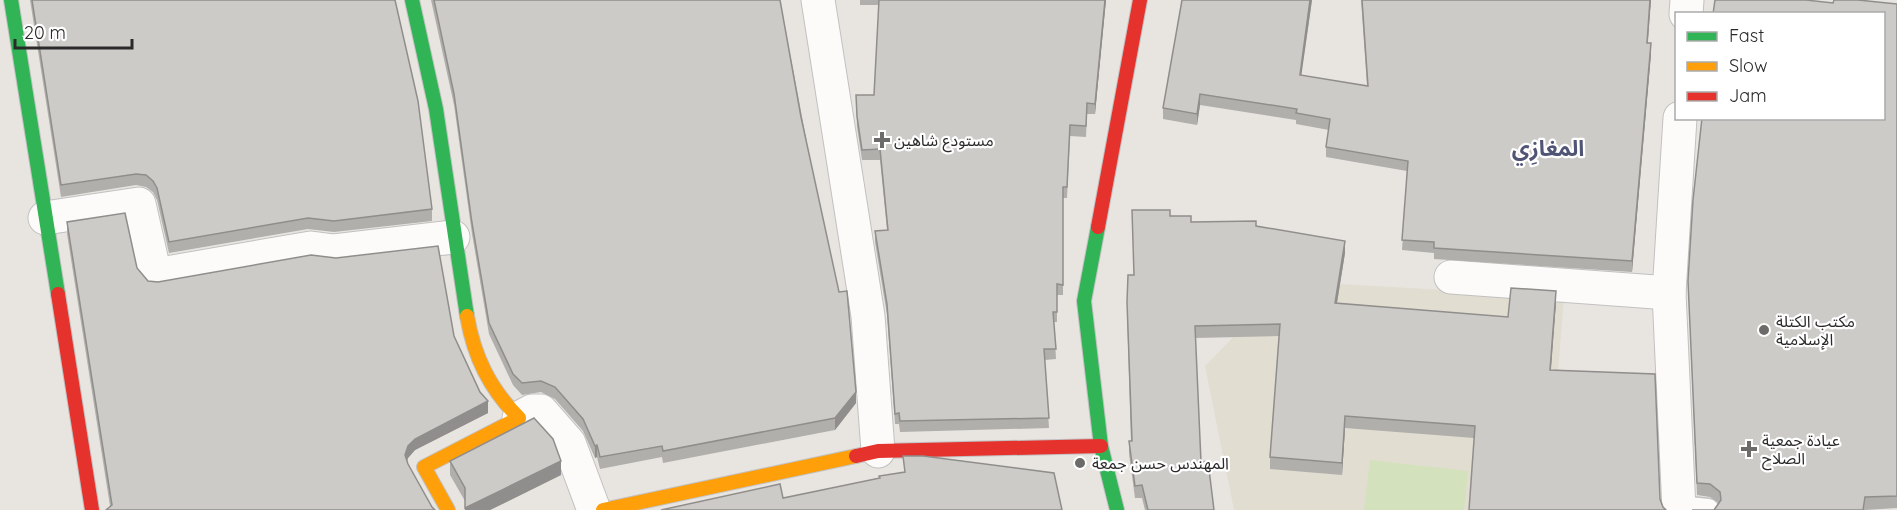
<svg xmlns="http://www.w3.org/2000/svg" width="1897" height="510" font-family="Quicksand,'Noto Sans Arabic',sans-serif">
	<rect width="100%" height="100%" fill="#e8e5e1"/>
	<polygon fill="#e1ddd1" points="1288,281 1564,297 1547,510 1234,510 1205,366"/>
	<polygon fill="#d3e2bc" points="1370,460 1468,471 1464,510 1364,510"/>
	<g fill="none" stroke-linecap="round" stroke-linejoin="round">
		<g stroke="#c2c1c1" stroke-width="25">
			<polyline id="lane" points="1679,507 1708,510"/>
		</g>
		<g stroke="#c2c1c1" stroke-width="35">
			<g id="street">
				<polyline points="818,0 868,316 878,451"/>
				<polyline points="1686,14 1687,0"/>
				<polyline points="45,218 139,204 155,275 311,248 334,251 453,237"/>
				<polyline points="1451,277 1669,293"/>
				<polyline points="519,418 532,411 541,411 569,443 594,510"/>
				<polyline points="1679,510 1669,293 1680,118"/>
			</g>
		</g>
		<g stroke="#c2c1c1" stroke-width="16">
			<g id="fast">
				<polyline points="11,0 58,294"/>
				<polyline points="412,0 436,109 467,316"/>
				<polyline points="1098,227 1084,301 1101,446 1117,510"/>
			</g>
		</g>
		<g stroke="#c2c1c1" stroke-width="16">
			<g id="slow">
				<path d="M 448,510 L 424,467 L 519,418 C 490,389 474,357 467,316"/>
				<polyline points="603,510 856,456"/>
			</g>
		</g>
		<g stroke="#c2c1c1" stroke-width="16">
			<g id="jam">
				<polyline points="1098,227 1140,0"/>
				<polyline points="58,294 92,510"/>
				<polyline points="856,456 878,451 1101,446"/>
			</g>
		</g>
		<use href="#lane" stroke="#fcfbfa" stroke-width="22"/>
		<use href="#street" stroke="#fcfbfa" stroke-width="33"/>
		<use href="#fast" stroke="#30b455" stroke-width="14"/>
		<use href="#slow" stroke="#ff9f0a" stroke-width="14"/>
		<use href="#jam" stroke="#e5322d" stroke-width="14"/>
	</g>
	<g fill="#b0afac">
		<polygon points="30,0 395,0 432,209 432,221 334,232 308,229 169,253 157,200 153,192 146,187 136,185 61,197"/>
		<polygon points="431,0 780,0 856,403 835,430 663,463 662,457 600,469 597,457 595,458 583,431 555,399 541,392 522,395 513,385 489,334 472,234 454,105"/>
		<polygon points="860,0 1106,0 1095,114 1087,114 1086,137 1070,136 1067,198 1063,198 1063,295 1057,295 1057,322 1054,322 1056,359 1045,360 1049,428 900,432 899,424 895,424 887,315 875,242 875,231 887,230 880,160 862,160 857,127 856,95 874,95 879,5 860,5"/>
		<polygon points="1312,0 1301,75 1367,86 1361,0 1651,0 1647,43 1651,54 1632,272 1434,259 1434,253 1402,250 1407,171 1326,157 1326,147 1329,130 1296,124 1296,120 1200,105 1197,125 1163,119 1163,108"/>
		<polygon points="1833,3 1897,4 1897,508 1865,510 1692,510 1714,510 1719,503 1710,497 1697,495 1688,281"/>
		<polygon points="1170,216 1191,222 1256,226 1345,253 1337,303 1508,317 1556,303 1550,370 1474,438 1345,428 1342,475 1270,469 1270,457 1279,336 1195,338 1201,462 1214,510 1145,510 1142,498 1135,498 1129,454 1129,441 1131,441 1127,314"/>
		<polygon points="67,222 137,268 148,281 454,336 488,413 415,450 408,458 407,461 408,464 432,507 110,506 67,234"/>
		<polygon points="450,461 561,475 490,510 465,510 465,501 450,475"/>
	</g>
	<g fill="#908e8c">
		<polygon points="1105,0 1106,0 1095,114 1095,104"/>
		<polygon points="1310,0 1312,0 1300,85 1300,75"/>
		<polygon points="1650,0 1651,0 1647,54 1647,43"/>
		<polygon points="1651,43 1651,54 1632,272 1632,261"/>
		<polygon points="1200,94 1200,105 1197,125 1197,114"/>
		<polygon points="1345,241 1345,253 1335,315 1335,303"/>
		<polygon points="1556,291 1556,303 1550,382 1550,370"/>
		<polygon points="856,392 856,403 835,430 835,418"/>
		<polygon points="488,401 488,413 415,450 408,458 405,467 405,455 408,446 415,439"/>
		<polygon points="1345,416 1345,428 1342,475 1342,463"/>
		<polygon points="597,445 597,457 595,458 595,446"/>
		<polygon points="561,461 561,475 490,510 465,510 465,508"/>
	</g>
	<g fill="#cdcbc8" stroke="#908e8c" stroke-width="1.5">
		<polygon points="32,0 395,0 418,101 432,209 334,221 308,218 169,242 157,188 153,181 146,175 136,174 61,185"/>
		<polygon points="434,0 780,0 801,117 839,292 847,291 856,392 835,418 663,451 662,446 600,457 597,445 595,446 583,419 555,387 541,381 522,383 513,374 489,323 472,223 454,94"/>
		<polygon points="879,0 1105,0 1095,104 1087,103 1086,126 1070,125 1067,187 1063,187 1063,285 1057,284 1057,312 1053,312 1056,349 1044,349 1049,418 900,421 899,413 895,414 887,304 875,231 888,230 880,149 862,150 857,116 856,95 874,95"/>
		<polygon points="1182,0 1310,0 1300,75 1368,86 1362,0 1650,0 1647,43 1651,43 1632,261 1434,248 1434,242 1402,240 1408,161 1326,147 1330,119 1296,113 1297,109 1200,94 1197,114 1163,108"/>
		<polygon points="1715,0 1806,0 1833,3 1834,0 1858,0 1897,4 1897,496 1865,497 1863,510 1692,510 1714,510 1721,500 1720,492 1710,484 1697,483 1688,281 1693,200 1702,118 1884,118 1884,14 1713,14"/>
		<polygon points="1132,210 1170,210 1170,216 1191,216 1191,222 1256,221 1256,226 1345,241 1335,303 1508,317 1511,288 1556,291 1550,370 1655,374 1660,499 1663,507 1666,510 1469,510 1475,426 1345,416 1342,463 1270,457 1280,324 1195,326 1201,462 1208,461 1214,510 1148,510 1142,485 1135,486 1129,441 1132,441 1127,302 1128,275 1134,275"/>
		<polygon points="125,213 137,268 148,281 158,282 311,255 336,258 438,246 454,336 480,392 488,401 415,439 408,446 405,455 408,464 432,507 435,510 106,510 112,505 67,222"/>
		<polygon points="534,418 553,439 561,461 465,508 465,488 450,461"/>
		<polygon points="903,456 923,456 1054,473 1062,510 661,510 780,484 783,498 880,478 879,476 905,472"/>
	</g>
	<g fill="#6c6b6a" stroke="#fff" stroke-width="2">
		<path d="M879 131h6v6h6v6h-6v6h-6v-6h-6v-6h6z"/>
		<circle cx="1764" cy="330" r="6"/>
		<path d="M1746 440h6v6h6v6h-6v6h-6v-6h-6v-6h6z"/>
		<circle cx="1080" cy="463" r="6"/>
	</g>
	<g text-anchor="middle" dominant-baseline="central" stroke-width="4.5" stroke-linejoin="round" paint-order="stroke">
		<g font-size="16" fill="#2a2a2a" stroke="#fff" text-anchor="start">
			<text x="894" y="140">مستودع شاهين</text>
			<text x="1776" y="321">مكتب الكتلة<tspan x="1776" dy="18">الإسلامية</tspan></text>
			<text x="1762" y="440">عيادة جمعية<tspan x="1762" dy="18">الصلاح</tspan></text>
			<text x="1092" y="463">المهندس حسن جمعة</text>
		</g>
		<g font-size="22" font-weight="bold" fill="#505576" stroke="#fff">
			<text x="1548" y="148">المغازِي</text>
		</g>
	</g>
	<rect x="1675" y="12" width="210" height="108" fill="#ffffff" stroke="#aaaaaa" stroke-width="1.5"/>
	<rect x="1687" y="32" width="30" height="9" fill="#30b455" stroke="#aaaaaa" stroke-width="1.5"/>
	<text x="1729" y="42" font-size="18" fill="#2a2a2a">Fast</text>
	<rect x="1687" y="62" width="30" height="9" fill="#ff9f0a" stroke="#aaaaaa" stroke-width="1.5"/>
	<text x="1729" y="72" font-size="18" fill="#2a2a2a">Slow</text>
	<rect x="1687" y="92" width="30" height="9" fill="#e5322d" stroke="#aaaaaa" stroke-width="1.5"/>
	<text x="1729" y="102" font-size="18" fill="#2a2a2a">Jam</text>
	<path d="M15 39v9h117v-9" fill="none" stroke="#2a2a2a" stroke-width="3"/>
	<text x="24" y="39" font-size="18" fill="#2a2a2a" stroke="#ffffff" stroke-width="4.5" paint-order="stroke">20 m</text>
</svg>
